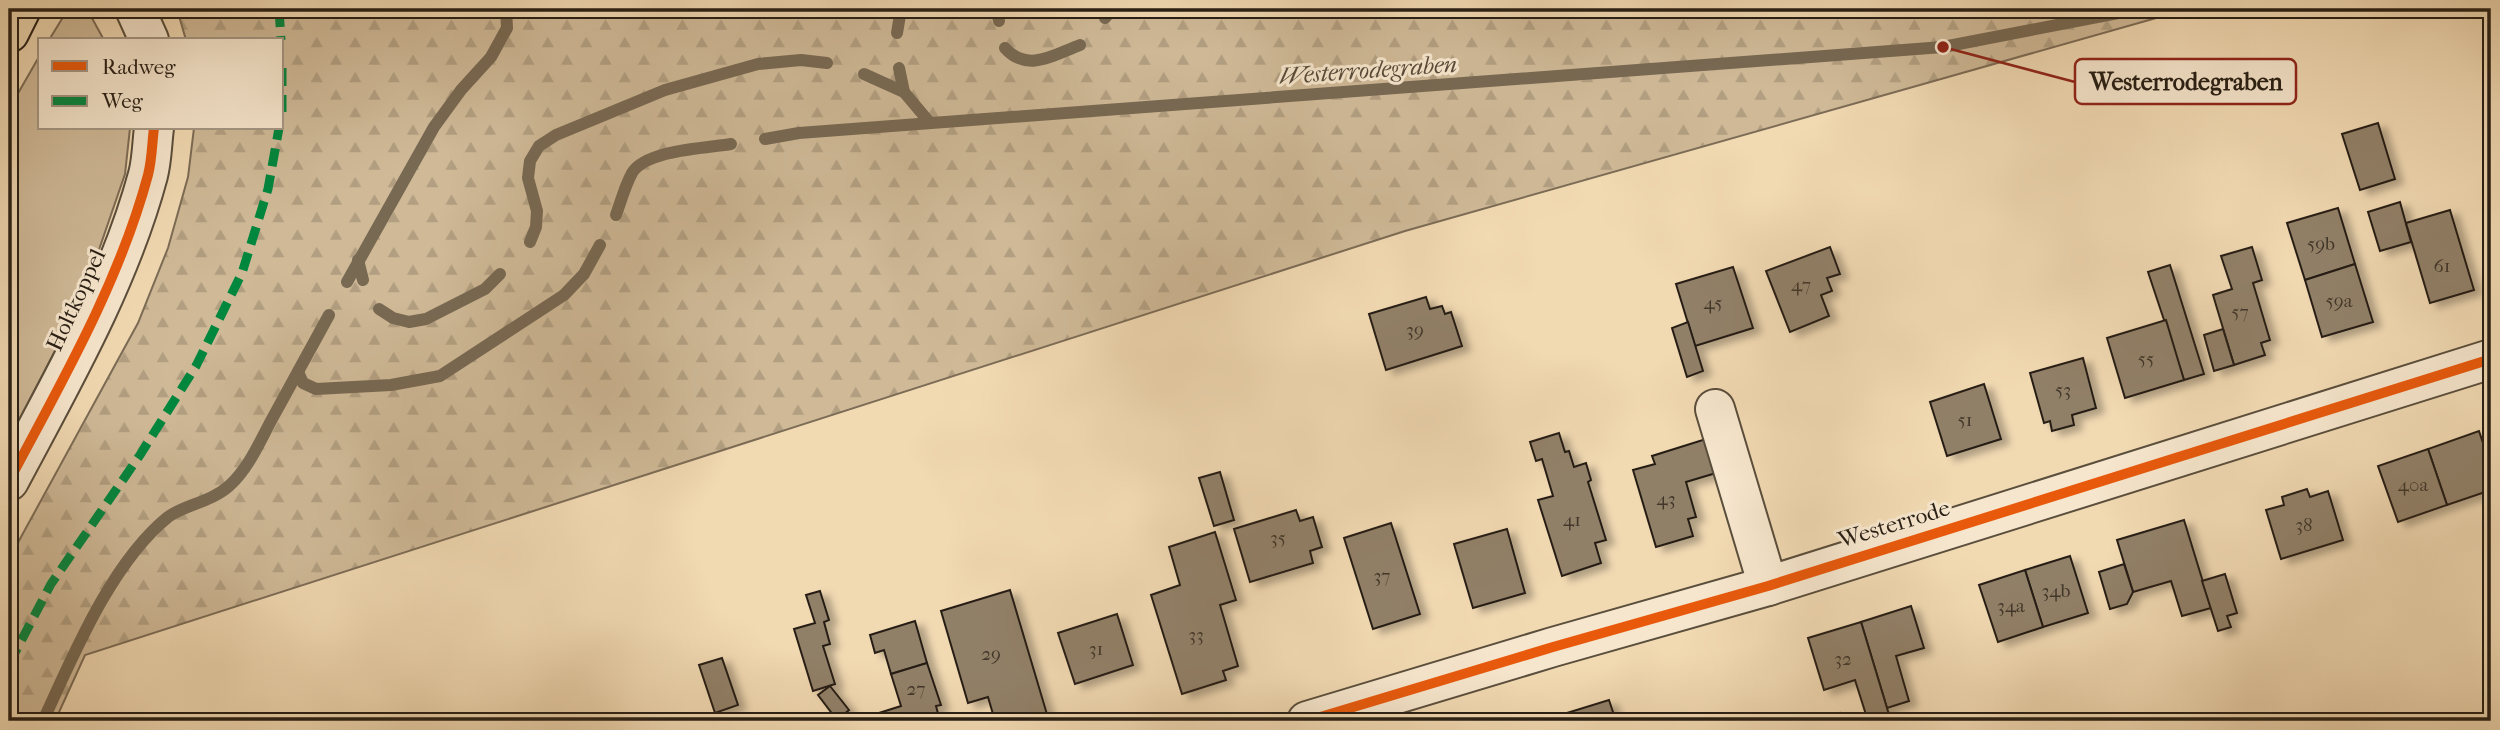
<svg xmlns="http://www.w3.org/2000/svg" width="2500" height="730" font-family="'IM FELL French Canon',serif">
	<defs>
		<pattern id="forest-firs" width="22" height="20" patternUnits="userSpaceOnUse" patternTransform="scale(1.75)"><rect width="22" height="20" fill="#cfb997"/><path d="M5 1l3.5 6h-7zM16 11l3.5 6h-7z" fill="#b29f81"/></pattern>
		<filter id="shadow"><feDropShadow dx="8" dy="4.5" stdDeviation="3.5" flood-color="#0004"/></filter>
	</defs>
	<rect width="100%" height="100%" fill="#f1d9b2"/>
	<filter id="stains"><feTurbulence type="fractalNoise" baseFrequency=".00286" numOctaves="4"/><feColorMatrix values="0 0 0 0 .2 0 0 0 0 .09 0 0 0 0 .02 0 0 0 .5 -.17"/></filter>
	<radialGradient id="worn" r=".72"><stop offset=".6" stop-color="#630" stop-opacity="0"/><stop offset="1" stop-color="#630" stop-opacity=".3"/></radialGradient>
	<g fill="#cfb997" stroke="#7c6c56" stroke-width="2">
		<polygon points="68,9 87,9 104,40 49,40"/>
		<polygon points="40,55 40,128 130,128 125,174 82,299 9,439 9,109"/>
	</g>
	<polygon fill="url(#forest-firs)" stroke="#7c6c56" stroke-width="2" points="177,9 2188,9 1405,231 85,655 55,721 9,721 9,559 138,323 168,248 188,177 194,128 282,128 282,40 186,40"/>
	<g fill="none" stroke-linecap="round" stroke-linejoin="round">
		<g stroke="#786953" stroke-width="12">
			<polyline points="997,9 999,21"/>
			<polyline points="1105,18 1112,9"/>
			<polyline points="897,33 901,9"/>
			<path d="M 1005,48 C 1027,73 1054,55 1080,45"/>
			<polyline points="899,68 904,92"/>
			<polyline points="864,74 904,92 930,123"/>
			<polyline points="765,139 799,133 1943,47 2139,9"/>
			<path d="M 616,215 C 621,201 625,186 632,173 C 646,150 706,148 731,144"/>
			<polyline points="530,242 536,227 537,211 528,178 530,161 539,146 556,135 665,90 758,64 801,60 827,63"/>
			<polyline points="358,260 363,280"/>
			<polyline points="347,282 434,127 461,90 491,57 507,28 506,9"/>
			<polyline points="379,309 393,318 409,322 426,319 485,289 500,274"/>
			<polyline points="298,372 303,383 316,389 391,385 440,376 564,295 584,274 600,245"/>
			<path d="M 43,721 C 73,656 111,563 168,517 C 184,505 211,502 229,486 C 249,468 260,441 272,419 C 291,384 310,350 329,315"/>
		</g>
	</g>
	<g fill="#918067" stroke="#281f15" stroke-width="2" filter="url(#shadow)">
		<polygon points="2378,123 2395,179 2360,190 2342,134"/>
		<polygon points="2400,202 2411,242 2380,251 2368,212"/>
		<polygon points="2338,208 2355,264 2305,280 2287,223"/>
		<polygon points="2450,210 2474,290 2430,303 2406,223"/>
		<polygon points="1830,247 1840,274 1827,278 1832,291 1821,295 1829,316 1790,332 1766,271"/>
		<polygon points="2252,247 2262,280 2253,283 2270,340 2261,343 2265,355 2234,365 2213,295 2232,289 2221,256"/>
		<polygon points="2355,264 2373,322 2322,337 2305,280"/>
		<polygon points="2170,265 2204,374 2184,380 2148,272"/>
		<polygon points="1733,267 1753,328 1695,346 1676,284"/>
		<polygon points="1426,297 1430,309 1442,306 1445,314 1451,312 1462,346 1386,370 1369,314"/>
		<polygon points="2166,320 2184,380 2125,398 2107,338"/>
		<polygon points="1688,322 1703,371 1687,377 1672,328"/>
		<polygon points="2223,329 2234,365 2214,371 2204,335"/>
		<polygon points="2083,358 2096,408 2072,415 2074,425 2052,431 2050,421 2044,423 2030,373"/>
		<polygon points="1984,384 2001,439 1947,456 1930,402"/>
		<polygon points="2479,431 2491,467 2491,490 2447,505 2428,449"/>
		<polygon points="1559,433 1565,452 1569,451 1574,467 1586,463 1591,480 1588,482 1606,540 1595,543 1601,563 1562,576 1538,500 1553,496 1542,459 1536,461 1530,442"/>
		<polygon points="1706,439 1716,473 1686,482 1696,517 1688,519 1693,536 1656,547 1633,470 1655,464 1652,456"/>
		<polygon points="2428,449 2447,505 2398,522 2378,466"/>
		<polygon points="1220,472 1234,520 1214,526 1199,478"/>
		<polygon points="2307,489 2310,497 2328,491 2343,540 2281,559 2266,510 2284,505 2282,497"/>
		<polygon points="1296,510 1300,521 1313,517 1322,547 1310,551 1313,563 1250,582 1234,529"/>
		<polygon points="2184,520 2211,608 2182,616 2171,581 2133,592 2117,540"/>
		<polygon points="1391,523 1420,614 1373,629 1344,538"/>
		<polygon points="1507,529 1525,593 1473,608 1454,544"/>
		<polygon points="1215,532 1236,600 1220,605 1238,666 1223,671 1226,680 1182,694 1151,595 1180,585 1169,547"/>
		<polygon points="2070,556 2088,613 2043,627 2025,570"/>
		<polygon points="2124,564 2133,592 2127,604 2110,609 2099,572"/>
		<polygon points="2025,570 2043,627 1998,642 1979,585"/>
		<polygon points="2225,574 2237,613 2227,616 2231,627 2218,631 2202,581"/>
		<polygon points="1010,590 1049,721 995,721 988,697 968,703 941,611"/>
		<polygon points="820,591 829,620 824,622 830,644 823,646 835,684 813,691 794,629 815,623 806,595"/>
		<polygon points="1911,606 1924,648 1896,656 1909,701 1887,708 1861,622"/>
		<polygon points="1117,614 1133,665 1075,684 1058,633"/>
		<polygon points="915,621 927,663 891,674 884,650 875,653 870,635"/>
		<polygon points="1861,622 1887,708 1891,721 1868,721 1855,680 1824,690 1808,638"/>
		<polygon points="722,658 738,705 715,713 699,665"/>
		<polygon points="927,663 941,705 936,706 940,721 881,721 879,713 901,706 891,674"/>
		<polygon points="830,686 849,710 837,720 818,695"/>
		<polygon points="1609,700 1616,721 1541,721"/>
		<polygon points="1840,713 1843,721 1814,721"/>
	</g>
	<g fill="none" stroke-linecap="round" stroke-linejoin="round">
		<g stroke="#5a4e3c" stroke-width="42">
			<g id="minor">
				<polyline points="135,9 149,40"/>
				<polyline points="1715,409 1768,586"/>
				<path d="M 9,481 C 61,383 119,283 148,175 C 152,160 152,143 154,128"/>
				<polyline points="1307,721 1553,647 1768,586 2491,359"/>
			</g>
		</g>
		<g stroke="#281f15" stroke-width="42">
			<polyline id="highway" points="9,33 21,9"/>
		</g>
		<use href="#minor" stroke="#f6e6cd" stroke-width="38"/>
		<use href="#highway" stroke="#f1d9b2" stroke-width="38"/>
		<g stroke="#00873e" stroke-width="9" stroke-dasharray="18 9" stroke-linecap="butt">
			<polyline points="279,9 281,40"/>
			<polyline points="282,68 282,112"/>
			<polyline points="9,664 51,584 140,455 196,366 242,273 268,189 279,128"/>
		</g>
		<g stroke="#f6e6cd" stroke-width="15">
			<g id="cycleway">
				<path d="M 9,481 C 61,383 119,283 148,175 C 152,160 152,143 154,128"/>
				<polyline points="1307,721 1553,647 1768,586 2491,359"/>
			</g>
		</g>
		<use href="#cycleway" stroke="#e8590c" stroke-width="10"/>
	</g>
	<g text-anchor="middle" dominant-baseline="central" stroke-width="6" stroke-linejoin="round" paint-order="stroke">
		<g font-size="19" fill="#42372a">
			<text x="2321" y="244">59b</text>
			<text x="2442" y="266">61</text>
			<text x="1801" y="285">47</text>
			<text x="2339" y="301">59a</text>
			<text x="1713" y="303">45</text>
			<text x="2240" y="312">57</text>
			<text x="1415" y="330">39</text>
			<text x="2146" y="359">55</text>
			<text x="2063" y="390">53</text>
			<text x="1965" y="420">51</text>
			<text x="2413" y="485">40a</text>
			<text x="1666" y="499">43</text>
			<text x="1572" y="520">41</text>
			<text x="2304" y="525">38</text>
			<text x="1278" y="538">35</text>
			<text x="1382" y="576">37</text>
			<text x="2056" y="591">34b</text>
			<text x="2011" y="606">34a</text>
			<text x="1196" y="635">33</text>
			<text x="1096" y="649">31</text>
			<text x="991" y="654">29</text>
			<text x="1843" y="659">32</text>
			<text x="916" y="689">27</text>
		</g>
		<g font-size="23" fill="#281f15" stroke="#f6e6cd">
			<text transform="translate(76 300) rotate(-65)">Holtkoppel</text>
			<text transform="translate(1894 524) rotate(-17)">Westerrode</text>
		</g>
		<g font-size="24" font-style="italic" fill="#574a39" stroke="#f6e6cd">
			<text transform="translate(1368 70) rotate(-4)">Westerrodegraben</text>
		</g>
	</g>
	<path fill="none" stroke="#8f2418" stroke-width="2.5" d="M1943 47L2075 82"/>
	<circle fill="#8f2418" stroke="#f6e6cd" stroke-width="2.5" cx="1943" cy="47" r="7"/>
	<rect fill="#f6e6cd" stroke="#8f2418" stroke-width="2.5" x="2075" y="59" width="221" height="45" rx="7"/>
	<g font-size="24" text-anchor="middle" font-weight="bold" fill="#281f15">
		<text x="2186" y="90">Westerrodegraben</text>
	</g>
	<rect width="2500" height="730" fill="none" stroke="#f1d9b2" stroke-width="35"/>
	<rect x="10" y="10" width="2479" height="709" fill="none" stroke="#281f15" stroke-width="3.5"/>
	<rect x="18" y="18" width="2465" height="695" fill="none" stroke="#281f15" stroke-width="2"/>
	<rect x="38" y="38" width="245" height="91" fill="#f6e6cd" stroke="#a49683" stroke-width="2"/>
	<rect x="52" y="61" width="35" height="10" fill="#e8590c" stroke="#a49683" stroke-width="2"/>
	<text x="102" y="74" font-size="21" fill="#281f15">Radweg</text>
	<rect x="52" y="96" width="35" height="10" fill="#00873e" stroke="#a49683" stroke-width="2"/>
	<text x="102" y="108" font-size="21" fill="#281f15">Weg</text>
	<rect width="100%" height="100%" filter="url(#stains)"/>
	<rect width="100%" height="100%" fill="url(#worn)"/>
</svg>
